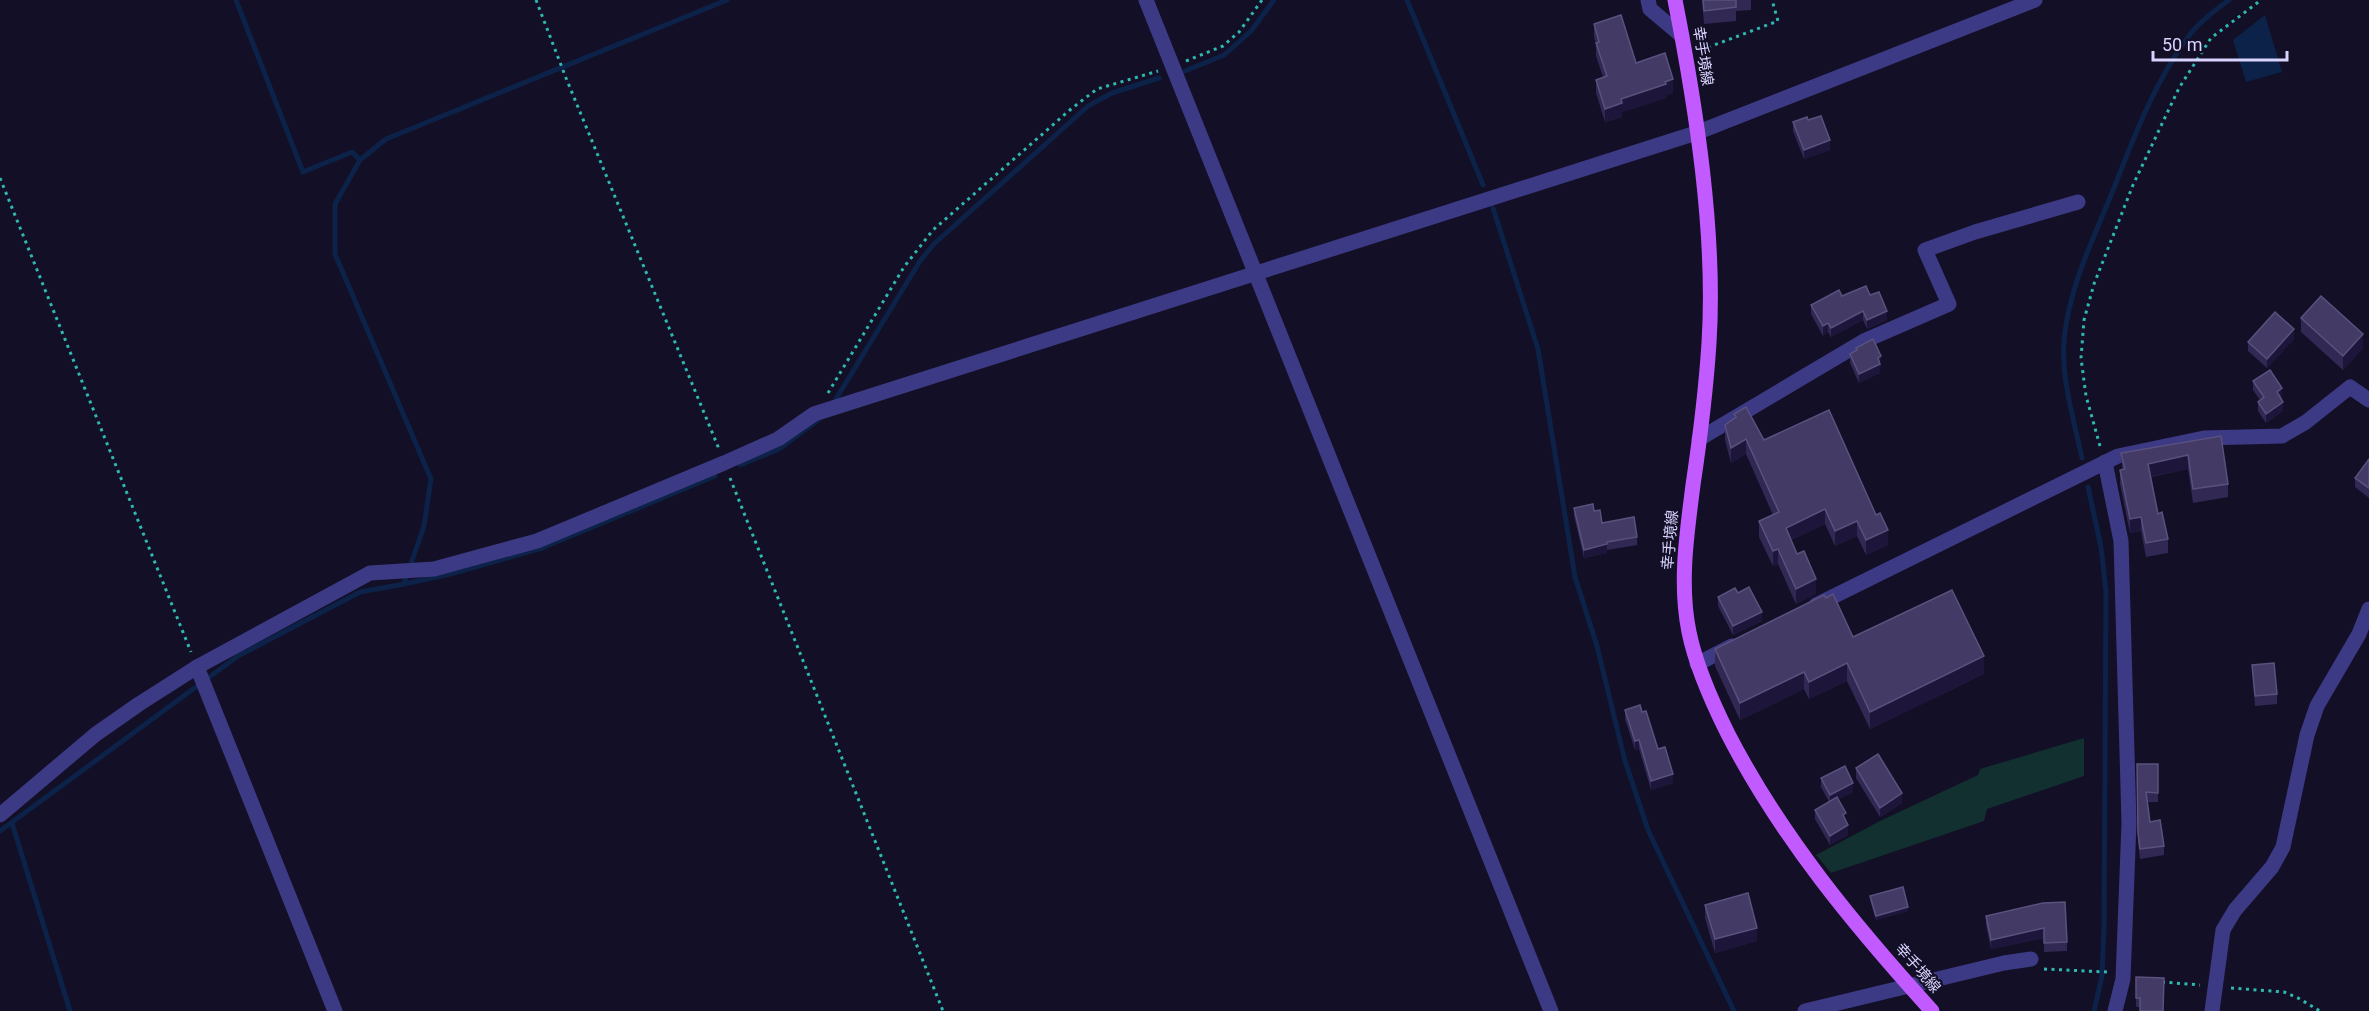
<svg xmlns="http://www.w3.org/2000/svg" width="2369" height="1011" font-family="Roboto,'Noto Sans JP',sans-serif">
	<rect width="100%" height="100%" fill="#130f26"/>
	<polygon fill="#12302f" points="2084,738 2084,776 1987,809 1984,821 1831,873 1816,855 1880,821 1978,775 1980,769"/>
	<polygon fill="#0c2248" points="2265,15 2282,72 2246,82 2233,40"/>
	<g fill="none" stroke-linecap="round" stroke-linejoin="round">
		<g stroke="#0c2248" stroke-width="5">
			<polyline points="236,0 303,172 352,152 360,160"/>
			<polyline points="1407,0 1483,185"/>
			<polyline points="1185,71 1224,55 1251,31 1274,0"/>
			<polyline points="1493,208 1538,349 1575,577 1597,646 1625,761 1648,830 1734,1011"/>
			<polyline points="836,399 920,261 934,244 1088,106 1112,93 1159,78"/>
			<path d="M 2082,458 C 2074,420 2061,379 2064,340 C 2069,288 2092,241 2112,193 C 2133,139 2154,83 2188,37 C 2198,23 2215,10 2229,0"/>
			<polyline points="740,465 779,449 818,420"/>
			<polyline points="2088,487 2101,547 2106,591 2104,928 2102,976 2094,1011"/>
			<polyline points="404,584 450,574 542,548 715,476"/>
			<polyline points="12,823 70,1011"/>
			<polyline points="0,831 238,656 360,592 404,584 424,526 431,479 335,254 335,204 360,160 386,139 727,0"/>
		</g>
		<g stroke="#2fb8b0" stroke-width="3" stroke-dasharray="3 4.5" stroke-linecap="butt">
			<polyline points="536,0 566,78 719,449"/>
			<polyline points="1701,50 1778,21 1772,0"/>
			<polyline points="1186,61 1223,46 1239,32 1262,0"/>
			<polyline points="0,178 191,652"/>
			<polyline points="828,393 904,267 933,230 1071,109 1097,89 1158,71"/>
			<polyline points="2100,446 2086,396 2081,358 2084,320 2094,284 2133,185 2179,88 2211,38 2261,0"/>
			<polyline points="730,478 943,1011"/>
			<polyline points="2044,969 2107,972"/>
			<polyline points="2162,982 2200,985"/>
			<polyline points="2231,988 2284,992 2298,998 2320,1011"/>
		</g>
		<g stroke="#3d3a85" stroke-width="15">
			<polyline points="1146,0 1551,1011"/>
			<polyline points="1648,0 1650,9 1682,36"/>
			<polyline points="1699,439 1864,341 1949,304 1925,250 1975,232 2078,202"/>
			<polyline points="2105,462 2121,541 2129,823 2123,979 2115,1011"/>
			<polyline points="1816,605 2118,456 2204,438 2282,436 2306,422 2350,387 2369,400"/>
			<polyline points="1697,664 1732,646"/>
			<polyline points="197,667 335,1011"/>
			<polyline points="0,815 96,734 139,704 197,667 370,573 434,569 537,541 724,463 778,439 814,414 1696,133 2035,0"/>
			<polyline points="1805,1011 2004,963 2031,959"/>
			<polyline points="2212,1011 2223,930 2235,910 2272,867 2283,847 2307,735 2317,706 2359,634 2369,609"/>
		</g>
		<path stroke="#c25bff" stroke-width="15" d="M 1675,0 C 1696,107 1716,234 1709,343 C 1706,390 1700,438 1693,485 C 1687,533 1679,583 1689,632 C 1696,667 1712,702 1728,734 C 1781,837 1855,926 1932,1011"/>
	</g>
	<g fill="#312854">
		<polygon points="1702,0 1751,0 1751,10 1736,11 1736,21 1704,24"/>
		<polygon points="1594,24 1636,63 1673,93 1666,95 1666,98 1622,112 1622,117 1605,122 1596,93 1596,80 1603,77 1596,56 1596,44 1594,38"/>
		<polygon points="1808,120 1830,150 1804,159 1793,131 1793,122"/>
		<polygon points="1870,295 1887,320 1867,329 1863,320 1831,337 1828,332 1823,336 1811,314 1811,305 1842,296"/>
		<polygon points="2301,318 2363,348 2343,370 2301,332"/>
		<polygon points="2294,339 2267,368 2248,351 2248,342"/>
		<polygon points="1856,348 1881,366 1880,366 1880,373 1859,383 1850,363 1850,354 1856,351"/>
		<polygon points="2253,381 2282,397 2281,398 2283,411 2266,423 2258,411 2258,402 2260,400 2253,390"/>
		<polygon points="1734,414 1764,440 1888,545 1866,555 1857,536 1835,546 1825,524 1791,540 1816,594 1796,604 1778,564 1773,566 1759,537 1759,521 1773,515 1746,454 1731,463 1725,440 1725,425 1734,419"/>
		<polygon points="2221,436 2228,484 2228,497 2193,503 2188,469 2151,477 2158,514 2168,539 2168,553 2146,557 2141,531 2130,533 2120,484 2120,470 2122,470 2121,453"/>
		<polygon points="2369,459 2369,498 2355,487 2355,478"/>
		<polygon points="1574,508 1594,511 1602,523 1637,537 1637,545 1607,550 1607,553 1584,558 1574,516"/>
		<polygon points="1738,593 1762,621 1733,635 1718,606 1718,597"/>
		<polygon points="1826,598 1853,637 1984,674 1870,729 1847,681 1809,699 1804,689 1740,720 1715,666 1715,649"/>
		<polygon points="2252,665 2277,694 2277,704 2255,706"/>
		<polygon points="1625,710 1642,712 1673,783 1651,790 1639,749 1635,750 1625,719"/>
		<polygon points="2137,764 2158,764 2158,802 2147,802 2150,822 2164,846 2164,855 2140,859 2138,842"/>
		<polygon points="1856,768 1902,803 1880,817 1856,778"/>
		<polygon points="1821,778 1853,792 1838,799 1846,821 1848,835 1830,845 1815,819 1815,810 1829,802 1821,787"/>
		<polygon points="1870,896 1908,911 1876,920 1870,900"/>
		<polygon points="1705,905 1757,941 1715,953 1705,918"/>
		<polygon points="1986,916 2067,942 2067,951 2044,952 2044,938 1991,949 1986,925"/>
		<polygon points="2136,977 2164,978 2140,1007 2136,1007"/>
	</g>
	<g fill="#1d163a">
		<polygon points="1673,79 1673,93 1666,95 1666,98 1622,112 1622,117 1605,122 1605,109 1621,99"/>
		<polygon points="1830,140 1830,150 1804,159 1804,150"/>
		<polygon points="1863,311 1863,320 1831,337 1831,328"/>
		<polygon points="1887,311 1887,320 1867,329 1867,320"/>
		<polygon points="1828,323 1828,332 1823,336 1823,326"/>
		<polygon points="2294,329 2294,339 2267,368 2267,359"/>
		<polygon points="2363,334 2363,348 2343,370 2343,356"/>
		<polygon points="1881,356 1880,373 1859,383 1859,374 1878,358"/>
		<polygon points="2282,388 2282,397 2277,401 2277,392"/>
		<polygon points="2283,402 2283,411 2266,423 2266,414"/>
		<polygon points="1746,439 1746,454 1731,463 1731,448"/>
		<polygon points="2188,455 2188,469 2148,477 2148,464"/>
		<polygon points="1825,509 1825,524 1786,543 1786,528"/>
		<polygon points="2141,517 2141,531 2130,533 2130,519"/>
		<polygon points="1857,521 1857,536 1835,546 1835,531"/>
		<polygon points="1888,530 1888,545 1866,555 1866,540"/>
		<polygon points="1607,544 1607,553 1584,558 1584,550"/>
		<polygon points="1778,549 1778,564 1773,566 1773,551"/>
		<polygon points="1816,579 1816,594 1796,604 1796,589"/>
		<polygon points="1762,612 1762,621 1733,635 1733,626"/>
		<polygon points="1984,656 1984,674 1870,729 1870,712"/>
		<polygon points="1847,663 1847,681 1809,699 1809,682"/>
		<polygon points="1804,672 1804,689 1740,720 1740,703"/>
		<polygon points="1639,740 1639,749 1635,750 1635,741"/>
		<polygon points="1673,774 1673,783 1651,790 1651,781"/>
		<polygon points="1853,783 1853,792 1830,804 1830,795"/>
		<polygon points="1902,793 1902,803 1880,817 1880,808"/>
		<polygon points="1848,825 1848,835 1830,845 1830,836"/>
		<polygon points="1908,907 1908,911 1876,920 1876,916"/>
		<polygon points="1757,928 1757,941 1715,953 1715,939"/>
		<polygon points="2044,928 2044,938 1991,949 1991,940"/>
	</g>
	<g fill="#433a66" stroke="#5a527e" stroke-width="1.5">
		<polygon points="1703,0 1736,0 1736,7 1704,11"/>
		<polygon points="1621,15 1636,63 1665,53 1673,79 1665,82 1666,84 1621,99 1622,103 1605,109 1596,80 1607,76 1596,43 1599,42 1594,24"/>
		<polygon points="1821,116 1830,140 1804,150 1793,122 1807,117 1808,120"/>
		<polygon points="1866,286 1870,295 1879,292 1887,311 1867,320 1863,311 1831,328 1828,323 1823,326 1811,305 1839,290 1842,296"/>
		<polygon points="2321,296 2363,334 2343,356 2301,318"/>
		<polygon points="2275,312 2294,329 2267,359 2248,342"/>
		<polygon points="1873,339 1881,356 1878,358 1880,364 1859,374 1850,354 1857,350 1856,348"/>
		<polygon points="2270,370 2282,388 2277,392 2283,402 2266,414 2258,402 2264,397 2253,381"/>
		<polygon points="1746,407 1764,440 1829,410 1876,515 1880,513 1888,530 1866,540 1857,521 1835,531 1825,509 1786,528 1797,554 1804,551 1816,579 1796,589 1778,549 1773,551 1759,521 1779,512 1746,439 1731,448 1725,425 1736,417 1734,414"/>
		<polygon points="2221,436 2228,484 2193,489 2188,455 2148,464 2158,514 2162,512 2168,539 2146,543 2141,517 2130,519 2120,470 2125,469 2121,453"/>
		<polygon points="2369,459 2369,488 2355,478"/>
		<polygon points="1593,504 1594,511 1600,510 1602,523 1634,517 1637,537 1607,542 1607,544 1584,550 1574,508"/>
		<polygon points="1749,587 1762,612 1733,626 1718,597 1735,588 1738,593"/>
		<polygon points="1952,590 1984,656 1870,712 1847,663 1809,682 1804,672 1740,703 1715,649 1824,595 1826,598 1833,594 1853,637"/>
		<polygon points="2274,663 2277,694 2255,696 2252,665"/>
		<polygon points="1640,705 1642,712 1646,711 1658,749 1665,747 1673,774 1651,781 1639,740 1635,741 1625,710"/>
		<polygon points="1878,754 1902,793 1880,808 1856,768"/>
		<polygon points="2137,764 2158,764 2158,793 2146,792 2150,822 2160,820 2164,846 2140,849 2138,833"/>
		<polygon points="1845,766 1853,783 1830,795 1821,778"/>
		<polygon points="1837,797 1846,813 1843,815 1848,825 1830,836 1815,810"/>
		<polygon points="1903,887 1908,907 1876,916 1870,896"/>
		<polygon points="1748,893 1757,928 1715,939 1705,905"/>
		<polygon points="2065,902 2067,942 2044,943 2044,928 1991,940 1986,916 2043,903"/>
		<polygon points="2136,977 2164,978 2163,1011 2140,1011 2140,998 2136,998"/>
	</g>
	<g text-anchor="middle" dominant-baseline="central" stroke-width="4.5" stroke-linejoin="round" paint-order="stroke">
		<g font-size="15" fill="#d9d4ff" stroke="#130f26">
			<text transform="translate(1703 56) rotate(81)">幸手境線</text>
			<text transform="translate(1670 540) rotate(-85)">幸手境線</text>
			<text transform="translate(1918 968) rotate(49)">幸手境線</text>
		</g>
	</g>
	<path d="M2153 51v9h134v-9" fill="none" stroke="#d9d4ff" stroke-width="3"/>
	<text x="2162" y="51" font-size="18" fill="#d9d4ff" stroke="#130f26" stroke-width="4.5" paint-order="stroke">50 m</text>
</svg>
